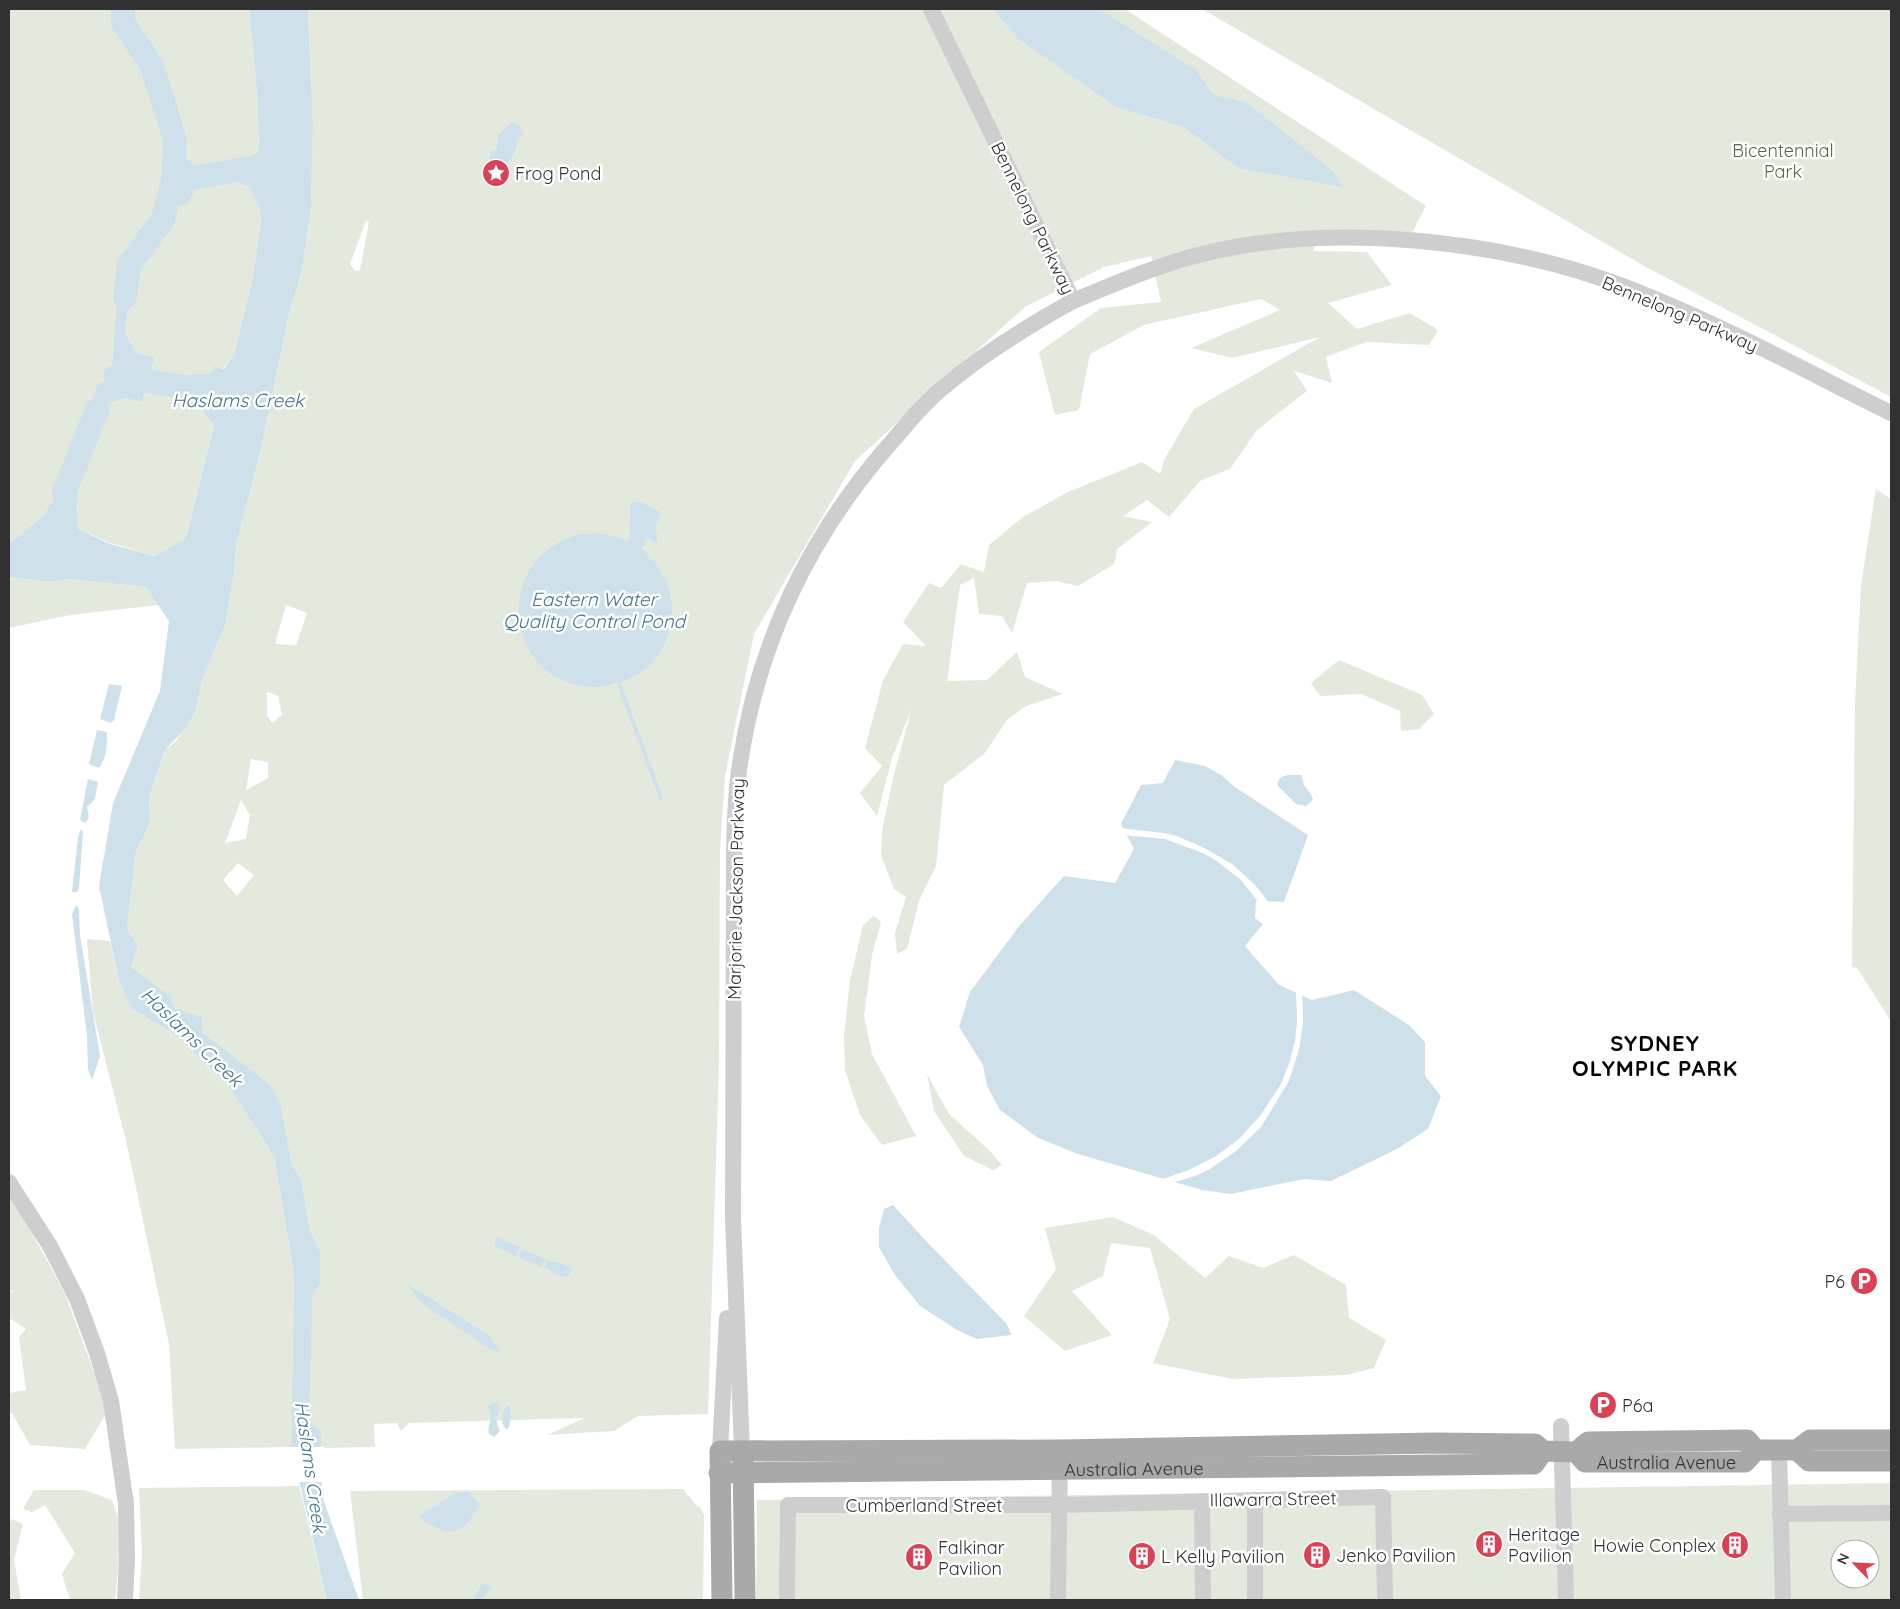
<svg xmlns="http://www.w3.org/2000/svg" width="1900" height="1609" font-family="Quicksand,sans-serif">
	<rect width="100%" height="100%" fill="#fff"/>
	<g fill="#e4e9dd" fill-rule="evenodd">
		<path d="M 9,9 L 110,9 L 124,48 L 140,40 L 132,9 L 249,9 L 257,93 L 259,149 L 230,180 L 249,187 L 260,209 L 261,222 L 253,276 L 234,355 L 222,370 L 214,425 L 186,538 L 155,556 L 110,543 L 78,529 L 76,464 L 44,515 L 9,544 ZM 133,271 L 125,333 L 137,353 L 155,357 L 126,398 L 104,406 L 87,446 L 111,376 L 119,274 Z"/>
		<path d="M 308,9 L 1125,9 L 1426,206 L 1412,233 L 1318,231 L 1313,251 L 1367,252 L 1392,285 L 1328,303 L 1357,329 L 1410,313 L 1438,330 L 1429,345 L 1366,342 L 1326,357 L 1332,383 L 1294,371 L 1307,391 L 1257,430 L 1230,469 L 1200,481 L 1169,517 L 1147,500 L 1123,516 L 1152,522 L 1117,549 L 1114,564 L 1078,586 L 1056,581 L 1027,583 L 1012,633 L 1002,616 L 979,614 L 974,578 L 960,585 L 947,681 L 987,680 L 1017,652 L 1025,677 L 1063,694 L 1026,706 L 1007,720 L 985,753 L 944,785 L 936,866 L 919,901 L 907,949 L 897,954 L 895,933 L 906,897 L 894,889 L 881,856 L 882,831 L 894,774 L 912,708 L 892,758 L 877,816 L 860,793 L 882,766 L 865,748 L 883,680 L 903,644 L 926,646 L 903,622 L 929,583 L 941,588 L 961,564 L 984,572 L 989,545 L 1023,517 L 1068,492 L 1142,462 L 1160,474 L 1165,458 L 1194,409 L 1320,337 L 1232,358 L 1191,348 L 1280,310 L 1261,299 L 1144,325 L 1090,354 L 1079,410 L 1055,415 L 1039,352 L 1101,308 L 1161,302 L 1151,256 L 1104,267 L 1025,307 L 855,461 L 754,634 L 725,776 L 720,849 L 719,1066 L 708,1414 L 638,1416 L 614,1431 L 547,1435 L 585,1418 L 409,1423 L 401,1431 L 397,1423 L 374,1424 L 375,1447 L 322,1448 L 309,1423 L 309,1407 L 313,1292 L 320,1285 L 320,1251 L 310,1231 L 301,1179 L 292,1166 L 281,1105 L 271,1085 L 202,1032 L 201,1017 L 175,1008 L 171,996 L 131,967 L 138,946 L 127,928 L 136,851 L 150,823 L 149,797 L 165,750 L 176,741 L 195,712 L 203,677 L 225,626 L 234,573 L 236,545 L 262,444 L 288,318 L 302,269 L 311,208 L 313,125 ZM 366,221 L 369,222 L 360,270 L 355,271 L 350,264 ZM 286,605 L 307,613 L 296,645 L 275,644 ZM 267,692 L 278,696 L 282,715 L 272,723 L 267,715 ZM 251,759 L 268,762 L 268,778 L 246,790 ZM 241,800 L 250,815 L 246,839 L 225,843 ZM 238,863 L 254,875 L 237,896 L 223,880 Z"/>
		<polygon points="1202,9 1891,9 1891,397 1646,267"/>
		<polygon points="1876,489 1891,499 1891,1021 1857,968 1852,967 1855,703 1861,586"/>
		<polygon points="9,577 50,582 69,579 146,587 159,605 70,615 9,628"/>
		<polygon points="1339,660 1422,695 1434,714 1419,729 1401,731 1400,711 1361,694 1320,696 1311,683"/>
		<polygon points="874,916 881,922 872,955 864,1016 872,1054 916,1136 882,1145 860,1115 845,1070 844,1035 850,981 863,925"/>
		<polygon points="87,939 110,941 119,981 132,1009 176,1035 228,1085 274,1156 294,1275 291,1447 175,1449 169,1344 127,1145 93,1012"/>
		<polygon points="927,1074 949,1114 989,1150 1002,1165 993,1170 964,1156 934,1111"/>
		<polygon points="12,1196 65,1294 108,1410 85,1449 30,1445 12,1413 9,1411 9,1393 26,1390 19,1337 26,1329 9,1318 9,1293 13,1291 9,1290 9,1198"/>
		<polygon points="1113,1217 1154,1235 1205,1278 1229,1256 1263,1268 1294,1255 1346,1285 1349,1318 1386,1340 1374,1368 1346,1375 1232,1379 1153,1363 1170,1319 1150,1248 1111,1243 1103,1276 1072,1291 1112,1335 1065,1351 1024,1316 1056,1269 1045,1228"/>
		<path d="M 1891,1483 L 1891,1600 L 756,1600 L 757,1500 ZM 1840,1549 L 1870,1549 L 1870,1579 L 1840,1579 Z"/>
		<polygon points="299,1486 327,1600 139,1600 142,1554 139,1488"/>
		<polygon points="683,1489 697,1506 700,1507 704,1515 703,1600 363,1600 350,1491"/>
		<polygon points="34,1490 84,1490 112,1500 122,1529 115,1600 70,1600 62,1574 75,1553 45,1505 32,1512 23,1509"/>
		<polygon points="12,1519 23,1524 14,1560 21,1600 10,1600 9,1593 9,1523"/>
	</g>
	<g fill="#cee1eb">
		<polygon points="110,9 132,9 141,40 124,48"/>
		<polygon points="249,9 308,9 313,125 311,208 302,269 288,318 262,444 236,545 234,573 225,626 203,677 195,712 185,729 165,750 149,797 150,823 136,851 127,928 138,946 131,967 171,996 175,1008 202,1017 202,1032 271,1085 281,1105 292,1166 301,1179 310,1231 320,1251 320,1285 313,1292 309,1423 321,1431 322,1496 359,1600 327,1600 291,1447 294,1275 274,1156 228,1085 176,1035 132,1009 119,981 99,886 113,803 160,691 169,621 146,587 69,579 50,582 9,577 9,544 44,515 76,463 78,529 110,544 155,556 186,538 214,425 204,413 204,386 215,366 223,370 234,355 253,276 261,222 260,209 249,187 230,180 259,149 257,93"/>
		<polygon points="995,9 1099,9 1196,70 1213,95 1246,102 1333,171 1342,187 1238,168 1184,127 1116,107 1020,40 996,13"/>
		<path d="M 513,122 L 519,125 L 524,134 L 517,141 C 517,156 504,170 490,173 L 490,153 L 497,149 L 498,135 Z"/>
		<polygon points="168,142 192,164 200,181 188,203 162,212"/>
		<polygon points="129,265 133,271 125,333 137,353 155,357 141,402 126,398 104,406 87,447 81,428 98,385 111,376 119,274"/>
		<path d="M 641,502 L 660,512 L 655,530 L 657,534 L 657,544 L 648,538 L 642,549 C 653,560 662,571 668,586 C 679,614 667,657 640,673 C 616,687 590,692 564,681 C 510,658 503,582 550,548 C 560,541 572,535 585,534 C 601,532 614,536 629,541 L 631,503 Z"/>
		<polygon points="109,684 122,686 114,720 110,723 100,719"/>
		<path d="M 97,730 L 107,732 C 107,744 107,758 99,768 L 89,764 Z"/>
		<polygon points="1175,760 1205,766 1221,775 1235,787 1308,835 1284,902 1256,901 1255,918 1263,924 1245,946 1279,985 1312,1000 1354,990 1409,1025 1425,1042 1425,1076 1441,1096 1428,1129 1397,1149 1331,1181 1304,1179 1231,1194 1202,1190 1078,1154 1038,1138 1000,1110 987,1086 983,1065 959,1027 970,992 1020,925 1064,876 1115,883 1134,849 1121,824 1141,785 1163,783"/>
		<path d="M 1288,775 L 1302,775 C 1303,791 1311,789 1313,800 L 1306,806 L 1296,804 L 1278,786 L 1277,783 L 1281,777 Z"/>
		<polygon points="88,779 98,782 95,799 87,807 89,818 85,823 80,820"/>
		<polygon points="80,830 83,831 79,888 77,892 72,892 78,837"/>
		<polygon points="76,905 79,908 80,935 100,1056 92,1080 88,1070 87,1036 72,914"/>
		<polygon points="893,1205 928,1243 1006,1323 1012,1335 977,1339 957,1330 920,1306 895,1275 879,1247 879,1228 884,1209"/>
		<polygon points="497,1237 520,1247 516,1256 494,1246"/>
		<polygon points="522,1249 545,1259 542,1267 518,1257"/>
		<polygon points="547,1260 569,1266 572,1271 569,1276 562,1277 544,1267"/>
		<polygon points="406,1283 490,1336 501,1354 490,1349 421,1303"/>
		<path d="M 495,1402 L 499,1404 L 500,1408 C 495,1417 496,1422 500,1431 L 494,1437 L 489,1434 C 486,1424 495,1421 488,1408 L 490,1404 Z"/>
		<path d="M 506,1406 L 509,1406 C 512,1411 511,1426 507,1430 C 499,1423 502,1415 506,1406 Z"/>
		<path d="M 456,1492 L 469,1492 L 480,1505 C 468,1524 458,1541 433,1526 C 428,1523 423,1522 421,1516 C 431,1507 445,1501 456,1492 Z"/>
		<polygon points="482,1584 489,1585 491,1588 482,1600 473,1600 478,1590"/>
	</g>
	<g fill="#fff">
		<polygon points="1120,828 1163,833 1177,836 1204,848 1232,864 1244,875 1255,885 1271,905 1260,904 1241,880 1218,862 1205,854 1165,839 1124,835"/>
		<polygon points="1296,990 1302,993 1303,1009 1303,1023 1299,1049 1289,1081 1261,1127 1236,1151 1210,1169 1195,1176 1172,1183 1160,1180 1189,1170 1216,1156 1239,1139 1260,1116 1281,1084 1290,1061 1295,1041 1297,1022"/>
		<polygon points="288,1447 324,1447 325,1482 296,1482"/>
	</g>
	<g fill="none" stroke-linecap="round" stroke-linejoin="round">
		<polyline stroke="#cee1eb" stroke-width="4" points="619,684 661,798"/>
		<g stroke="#cee1eb" stroke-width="24">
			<polyline points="123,9 123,22 152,66 175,140 173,181 163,219 129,265 125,297"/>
			<polyline points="173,181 255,167 272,160"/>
			<polyline points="116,376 186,387 220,385 235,377"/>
			<polyline points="64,493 97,410"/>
		</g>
		<g stroke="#cecece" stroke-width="16">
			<polyline points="931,9 1073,301"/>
			<polyline points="9,1182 50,1246 77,1299 97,1353 111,1401 126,1504 127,1558 125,1600"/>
			<polyline points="1561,1426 1566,1600"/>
			<polyline points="1779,1450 1783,1600"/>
			<polyline points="720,1451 727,1318"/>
			<path d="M 742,1451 L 733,1218 L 734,865 C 734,831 735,797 740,763 C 758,644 809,537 888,446 C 906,426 923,403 945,386 C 984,353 1028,326 1073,301 C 1112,285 1151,268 1191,257 C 1326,220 1504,239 1633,290 C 1722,325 1806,371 1891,413"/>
			<polyline points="1255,1500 1255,1600"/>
			<polyline points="1202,1501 1203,1600"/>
			<polyline points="1780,1514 1891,1513"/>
			<polyline points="787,1600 788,1505 1060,1505 1383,1497 1385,1600"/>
			<polyline points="1058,1600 1060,1458"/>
		</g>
		<g stroke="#a9a9a9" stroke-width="21">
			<polyline points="1797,1450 1809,1461 1891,1461"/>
			<path id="s1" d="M 1576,1452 L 1585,1462 L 1745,1462 L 1756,1450"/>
			<polyline points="743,1458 745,1600"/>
			<path id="s2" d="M 719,1473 L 1534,1464 L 1543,1451"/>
			<polyline points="722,1600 720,1451 1060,1450 1434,1443 1535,1444 1543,1451 1576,1452 1588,1442 1747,1440 1756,1450 1797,1450 1810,1440 1891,1440"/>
		</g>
	</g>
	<defs>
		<g id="sight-disc" transform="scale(1.4375)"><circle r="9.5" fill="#da4154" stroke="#fff"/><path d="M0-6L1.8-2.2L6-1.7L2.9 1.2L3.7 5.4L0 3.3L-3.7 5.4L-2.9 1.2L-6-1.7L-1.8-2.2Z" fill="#fff"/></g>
		<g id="parking-disc" transform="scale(1.4375)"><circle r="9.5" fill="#da4154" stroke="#fff"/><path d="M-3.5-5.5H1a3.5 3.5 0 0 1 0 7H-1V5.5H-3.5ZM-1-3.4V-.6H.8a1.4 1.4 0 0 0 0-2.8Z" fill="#fff"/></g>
		<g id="building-disc" transform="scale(1.4375)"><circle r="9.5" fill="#da4154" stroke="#fff"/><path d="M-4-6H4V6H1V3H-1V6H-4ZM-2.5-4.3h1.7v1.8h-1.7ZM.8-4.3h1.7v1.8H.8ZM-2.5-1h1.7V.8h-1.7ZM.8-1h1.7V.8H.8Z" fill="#fff"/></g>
	</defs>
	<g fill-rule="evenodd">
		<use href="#sight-disc" x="496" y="173"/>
		<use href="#parking-disc" x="1864" y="1281"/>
		<use href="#parking-disc" x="1603" y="1405"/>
		<use href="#building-disc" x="1489" y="1544"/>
		<use href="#building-disc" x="1735" y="1545"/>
		<use href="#building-disc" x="1317" y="1555"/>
		<use href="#building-disc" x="1142" y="1556"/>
		<use href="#building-disc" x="919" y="1557"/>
	</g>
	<g text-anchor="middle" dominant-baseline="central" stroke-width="5" stroke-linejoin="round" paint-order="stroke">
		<g font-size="18" fill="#566a41" stroke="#fff">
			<text x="1783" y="150">Bicentennial<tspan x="1783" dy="21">Park</tspan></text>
		</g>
		<g font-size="18" fill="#313131" stroke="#fff" text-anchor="start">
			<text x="515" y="173">Frog Pond</text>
			<text x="1845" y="1281" text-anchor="end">P6</text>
			<text x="1622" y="1405">P6a</text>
			<text x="1508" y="1534">Heritage<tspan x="1508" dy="21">Pavilion</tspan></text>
			<text x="1716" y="1545" text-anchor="end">Howie Conplex</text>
			<text x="938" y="1547">Falkinar<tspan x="938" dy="21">Pavilion</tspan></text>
			<text x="1336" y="1555">Jenko Pavilion</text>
			<text x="1161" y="1556">L Kelly Pavilion</text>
		</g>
		<g font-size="18" fill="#313131" stroke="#fff">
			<text transform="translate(1033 218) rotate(64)">Bennelong Parkway</text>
			<text transform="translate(1680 314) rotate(23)">Bennelong Parkway</text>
			<text transform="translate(736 889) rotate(-89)">Marjorie Jackson Parkway</text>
			<text stroke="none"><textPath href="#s1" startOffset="95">Australia Avenue</textPath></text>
			<text stroke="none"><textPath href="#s2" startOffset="415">Australia Avenue</textPath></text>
			<text transform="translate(1273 1499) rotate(-1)">Illawarra Street</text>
			<text x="924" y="1505">Cumberland Street</text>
		</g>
		<g font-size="19" font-style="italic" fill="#43758e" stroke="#fff">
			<text x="238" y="400">Haslams Creek</text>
			<text x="594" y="599">Eastern Water<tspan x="594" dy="22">Quality Control Pond</tspan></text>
			<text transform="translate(192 1037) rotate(44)">Haslams Creek</text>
			<text transform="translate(311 1467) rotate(82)">Haslams Creek</text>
		</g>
		<g font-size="22" font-weight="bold" letter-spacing="1" fill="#000" stroke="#fff">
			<text x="1655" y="1043">SYDNEY<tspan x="1655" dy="25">OLYMPIC PARK</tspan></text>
		</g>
	</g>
	<rect width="1900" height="1609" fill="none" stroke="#313131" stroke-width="20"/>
	<g transform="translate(1855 1564) rotate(294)"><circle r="24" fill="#ffffff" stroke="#adadad"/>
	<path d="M0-4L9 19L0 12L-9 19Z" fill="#da4154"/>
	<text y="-8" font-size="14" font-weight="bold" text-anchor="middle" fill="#313131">N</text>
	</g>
</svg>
